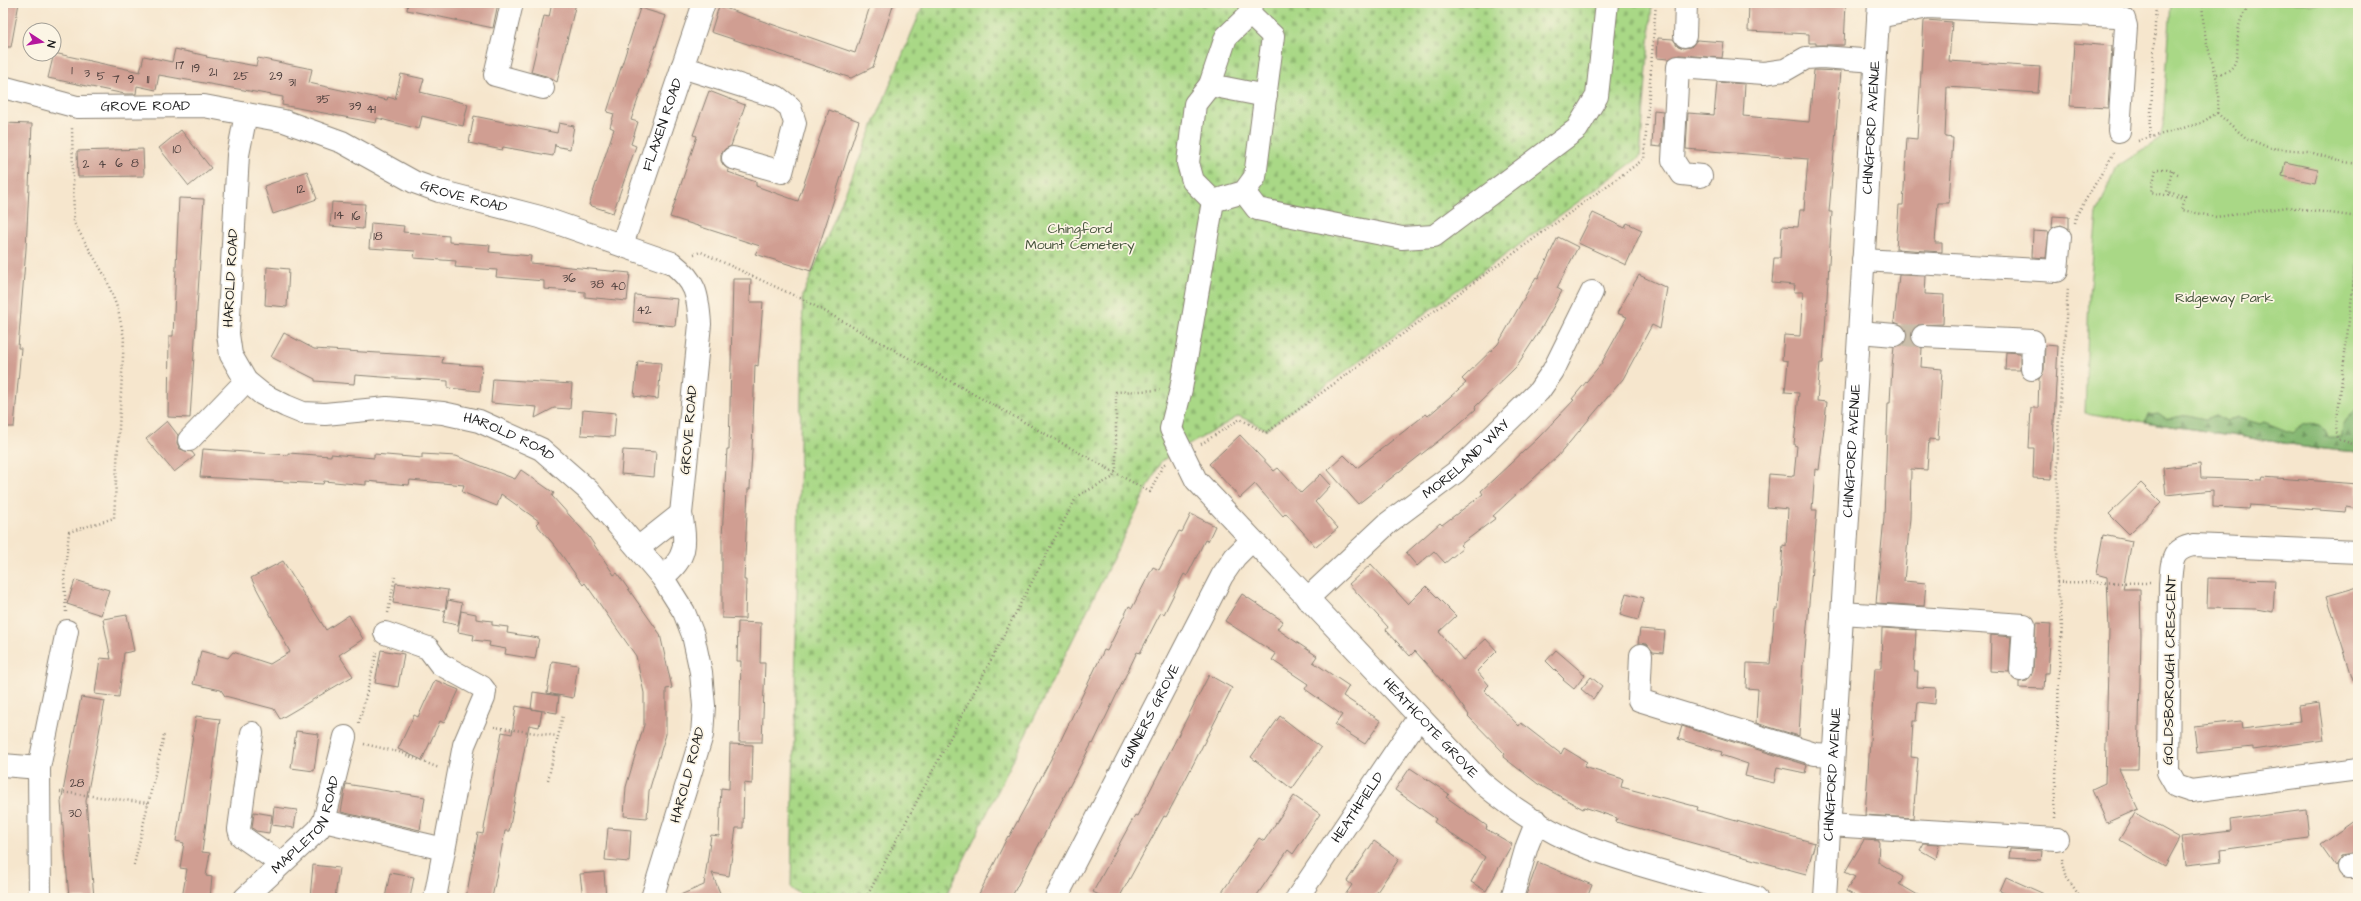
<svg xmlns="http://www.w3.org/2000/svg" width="2361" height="901" font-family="'Architects Daughter',sans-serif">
	<defs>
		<pattern id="forest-firs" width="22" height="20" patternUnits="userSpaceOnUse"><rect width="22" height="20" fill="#86b873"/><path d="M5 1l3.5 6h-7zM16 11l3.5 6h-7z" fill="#6d955e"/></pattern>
		<pattern id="cemetery-stones" width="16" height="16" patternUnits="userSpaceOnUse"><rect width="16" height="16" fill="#a9d886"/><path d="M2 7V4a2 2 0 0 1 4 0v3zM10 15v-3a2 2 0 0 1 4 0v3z" fill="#91b973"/></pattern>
	</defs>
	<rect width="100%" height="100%" fill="#fcf5e5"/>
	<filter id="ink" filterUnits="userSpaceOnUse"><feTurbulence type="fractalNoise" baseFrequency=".025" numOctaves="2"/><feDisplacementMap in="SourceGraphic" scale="8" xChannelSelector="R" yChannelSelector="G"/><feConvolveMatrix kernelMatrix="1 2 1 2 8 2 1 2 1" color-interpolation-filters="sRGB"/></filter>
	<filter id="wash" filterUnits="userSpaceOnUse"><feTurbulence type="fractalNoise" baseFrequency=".012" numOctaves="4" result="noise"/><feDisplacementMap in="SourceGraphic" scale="16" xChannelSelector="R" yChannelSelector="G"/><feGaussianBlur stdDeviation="0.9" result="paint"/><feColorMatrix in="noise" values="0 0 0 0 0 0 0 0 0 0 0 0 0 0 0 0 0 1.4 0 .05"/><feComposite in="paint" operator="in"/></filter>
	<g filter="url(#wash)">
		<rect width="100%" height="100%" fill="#f6e6cd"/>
		<polygon fill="#a9d886" stroke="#627a51" points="2171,3 2358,3 2358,452 2323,449 2085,413 2089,295 2097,214 2116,167 2160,139 2163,125"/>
		<path fill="url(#forest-firs)" stroke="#516a48" d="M 2358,407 L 2358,452 L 2323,449 L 2145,422 L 2148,414 L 2158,413 L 2167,419 L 2187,415 L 2205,419 L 2215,415 L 2227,421 L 2239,418 L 2259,424 L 2264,422 L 2292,433 C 2304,421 2322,418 2327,437 L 2342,437 C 2341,423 2348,417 2358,407 Z"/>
		<polygon fill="url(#cemetery-stones)" stroke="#627a51" points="924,3 1652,3 1640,157 1266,429 1239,416 1161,461 945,898 804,898 791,887 803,295"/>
		<g id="blocks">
			<g fill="#d09e92">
				<polygon points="3,3 19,3 11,47 3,47"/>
				<polygon points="408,3 498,3 493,28 407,10"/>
				<polygon points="552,3 576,3 557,82 546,76 531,72 544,16 549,17"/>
				<polygon points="871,3 894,3 873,67 851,78 711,32 719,6 855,53"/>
				<polygon points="1749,3 1846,3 1844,45 1816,45 1816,43 1809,43 1809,34 1748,31"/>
				<polygon points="640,8 666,16 631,120 638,122 631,144 636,146 613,213 589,205 614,129 610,127 614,114 607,112"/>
				<polygon points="1926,20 1952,22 1949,61 2040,67 2038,93 1947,87 1945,137 1953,138 1949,203 1938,203 1935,243 1942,243 1942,252 1896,249 1899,205 1903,205 1907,138 1917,139 1924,21"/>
				<polygon points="1658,38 1673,39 1678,46 1684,48 1691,47 1697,40 1724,42 1722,58 1679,55 1669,59 1657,58"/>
				<polygon points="2074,43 2112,46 2108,108 2070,106"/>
				<polygon points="175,49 207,56 206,57 256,66 258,58 312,69 309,83 387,100 388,97 395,99 401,74 424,79 420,92 468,104 463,126 422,116 419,129 377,118 376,123 282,105 283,97 159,75 156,90 137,86 136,94 125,94 48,78 54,53 140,72 144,56 172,62"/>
				<polygon points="1814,70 1841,71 1829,212 1832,212 1824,348 1823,363 1820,363 1817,401 1827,402 1819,470 1815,469 1812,510 1817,510 1804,662 1803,662 1799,736 1756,723 1758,689 1746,688 1747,663 1770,664 1775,609 1778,609 1783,545 1786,546 1788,509 1767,507 1769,474 1794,476 1797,446 1794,445 1799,393 1785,392 1788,361 1782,360 1784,335 1800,336 1803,292 1794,292 1795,285 1772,283 1774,258 1780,258 1782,226 1798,227 1800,210 1804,210 1808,159 1686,149 1688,113 1714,115 1717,82 1745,84 1743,116 1809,122"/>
				<polygon points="709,91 745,105 731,146 725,149 721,154 721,161 724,166 729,170 728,172 756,182 756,186 798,201 829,110 859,121 811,271 755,254 760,246 670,217 697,136 693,135"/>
				<polygon points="1654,110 1663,111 1661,147 1652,146"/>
				<polygon points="474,116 557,133 559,123 574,126 570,149 555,146 555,144 553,156 503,147 502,150 469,143"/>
				<polygon points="3,123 32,124 26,249 18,348 21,348 14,427 3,427"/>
				<polygon points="181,130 211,168 189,186 159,148"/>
				<polygon points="143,149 144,176 78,177 77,151"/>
				<polygon points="2285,162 2318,169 2315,183 2282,176"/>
				<polygon points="307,171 317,199 273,214 264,186"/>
				<polygon points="179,198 204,199 190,418 168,417 169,336 173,336"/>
				<polygon points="332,202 365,204 363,229 330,226"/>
				<polygon points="1593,213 1625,228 1627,223 1642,230 1626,265 1578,243"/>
				<polygon points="2053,216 2069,217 2069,229 2061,225 2052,228"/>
				<polygon points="371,223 404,226 403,232 449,236 449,242 490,245 489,252 531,256 530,263 630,273 627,301 585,297 585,292 544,289 544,281 496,277 497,270 455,267 456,261 414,258 415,251 369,248"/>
				<polygon points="2033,231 2049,232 2046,258 2032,257"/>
				<polygon points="1558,237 1578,247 1557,288 1562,291 1542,327 1516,367 1475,407 1476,409 1451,431 1358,504 1328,470 1344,455 1357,468 1426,414 1428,416 1466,383 1462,379 1498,344 1536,277 1538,278"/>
				<polygon points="267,267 289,269 287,307 265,305"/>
				<polygon points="1639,275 1667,288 1660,329 1652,325 1623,379 1558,456 1493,516 1496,518 1460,545 1463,548 1445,563 1434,551 1417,566 1406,553 1440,523 1442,525 1483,494 1481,491 1538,438 1574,400 1572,399 1601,364 1627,317 1617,313"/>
				<polygon points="1899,275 1926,276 1925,294 1944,295 1943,324 1918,325 1913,329 1911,335 1912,342 1922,348 1921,367 1942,369 1938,440 1929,439 1927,470 1911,469 1910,518 1904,581 1926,583 1924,606 1876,603 1884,518 1888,403 1890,403 1892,366 1894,347 1905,342 1907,336 1902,325 1894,322"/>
				<polygon points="733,279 751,279 750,302 763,302 758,366 755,365 752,450 750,489 748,489 744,580 746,580 745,619 722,618 722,537 727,449 729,449"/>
				<polygon points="635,295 678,299 675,326 633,322"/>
				<polygon points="284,333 314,349 443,357 442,363 482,366 480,391 448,388 448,381 395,378 355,375 354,384 315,381 315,379 271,357"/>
				<polygon points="2045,345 2058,346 2051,479 2033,478 2034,448 2029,448 2031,408 2038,408 2039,379 2044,370"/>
				<polygon points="2006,352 2020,353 2020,370 2005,370"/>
				<polygon points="638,361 661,363 658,399 634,396"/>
				<polygon points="493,379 572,384 570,409 554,408 535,418 537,407 491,403"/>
				<polygon points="583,410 616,413 614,437 581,435"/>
				<polygon points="167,421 178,435 177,443 180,449 192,452 195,456 174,472 146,439"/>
				<polygon points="1240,435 1274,471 1278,468 1301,493 1321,474 1331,485 1315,502 1338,528 1316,547 1286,513 1283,516 1255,484 1240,498 1209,464"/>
				<polygon points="203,449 288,455 288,453 331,456 331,454 374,458 374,454 422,458 422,454 456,456 515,479 521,470 554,493 552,496 589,537 614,575 617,573 660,634 672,688 666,689 666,734 649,791 647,818 624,816 626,787 644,725 644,693 636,656 585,583 583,585 556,547 536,524 539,521 501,494 497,506 462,492 464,485 410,480 409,485 366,481 366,485 324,481 323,484 200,477"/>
				<polygon points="623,450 656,452 654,477 621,474"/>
				<polygon points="2200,464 2201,478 2262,480 2263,477 2358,484 2358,509 2347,507 2346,512 2250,505 2249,509 2213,507 2213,490 2166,495 2163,468"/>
				<polygon points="2141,483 2161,503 2129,534 2109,514"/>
				<polygon points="1191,514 1215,526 1208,541 1205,540 1187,576 1184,574 1164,614 1161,612 1140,653 1137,652 1093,744 1092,743 1011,898 977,898 1008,836 1009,837 1059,744 1104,650 1107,651 1129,606 1132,608 1153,567 1159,570 1179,531 1182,532"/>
				<polygon points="2103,535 2132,541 2123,589 2140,589 2141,636 2138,769 2119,769 2138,809 2107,823 2092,789 2105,783 2109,630 2107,577 2096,574"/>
				<polygon points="283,561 326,630 349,615 363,639 339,655 353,676 280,719 274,709 225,696 221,690 193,684 201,651 228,658 233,652 270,664 290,652 251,578"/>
				<polygon points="1371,564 1408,604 1426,586 1456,616 1439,632 1463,660 1486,639 1497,651 1477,671 1489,685 1484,690 1519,726 1521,723 1561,754 1564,748 1587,762 1584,767 1623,779 1621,787 1698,807 1697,810 1815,843 1806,874 1616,822 1617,818 1584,807 1583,809 1538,784 1503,757 1505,754 1468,716 1469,715 1450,690 1415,651 1410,656 1386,630 1388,627 1349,584"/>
				<polygon points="2208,578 2275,580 2273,612 2256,609 2207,608"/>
				<polygon points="75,580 109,590 101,615 67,604"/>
				<polygon points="396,583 448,590 445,611 393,603"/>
				<polygon points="2358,587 2358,682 2354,683 2327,596"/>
				<polygon points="1626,593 1644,598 1638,620 1620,615"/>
				<polygon points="1242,594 1283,621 1277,629 1317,656 1313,662 1349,686 1343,696 1381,721 1365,744 1335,725 1342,715 1305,689 1308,684 1272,660 1276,654 1225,621"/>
				<polygon points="448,600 462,603 458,625 443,622"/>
				<polygon points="461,611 476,614 476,619 492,621 492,625 508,627 507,633 539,638 535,659 505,654 506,649 489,646 490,642 473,640 474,635 458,632"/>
				<polygon points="127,615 134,651 124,653 119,697 95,694 100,658 111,659 103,619"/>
				<polygon points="738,622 761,623 760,663 765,663 762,742 739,742 741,661 737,661"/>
				<polygon points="2036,623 2051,624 2048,673 2045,673 2044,689 2019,688 2019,682 2027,681 2033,671"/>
				<polygon points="1882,628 1916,630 1914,671 1918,671 1917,687 1936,688 1935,704 1918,702 1916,721 1913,721 1911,757 1918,758 1913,818 1865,815 1875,668 1881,668"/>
				<polygon points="1640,629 1665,631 1663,653 1653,652 1647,644 1638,643"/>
				<polygon points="1991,635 2011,637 2009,672 1990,671"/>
				<polygon points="381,650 404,654 398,687 375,683"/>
				<polygon points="1556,650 1585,675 1574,689 1563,680 1564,679 1546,661"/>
				<polygon points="552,661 578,665 573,698 547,693"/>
				<polygon points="1209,675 1232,688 1175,800 1166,817 1164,816 1119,898 1105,898 1093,892 1135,815 1137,816"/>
				<polygon points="1591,677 1602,686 1593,699 1581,689"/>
				<polygon points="435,680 459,690 444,723 440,721 422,760 398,749 414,715 418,717"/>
				<polygon points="533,692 559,696 557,713 531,709"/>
				<polygon points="81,697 105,701 86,801 94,898 69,898 61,802"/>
				<polygon points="2319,703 2324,740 2253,750 2253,747 2197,753 2194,726 2241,721 2242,729 2300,722 2298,706"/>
				<polygon points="516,706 542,711 539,727 529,725 509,831 505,831 492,898 466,898 478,833 483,834 502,732 512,734"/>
				<polygon points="196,716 220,719 202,852 210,853 206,876 212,877 210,898 182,898 187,869 180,868 184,843 176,841"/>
				<polygon points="1280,716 1321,748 1292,789 1251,757"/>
				<polygon points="1682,726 1807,765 1805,773 1777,767 1774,783 1745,776 1748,764 1721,755 1722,752 1678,739"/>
				<polygon points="296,731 319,734 314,771 291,768"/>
				<polygon points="730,744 753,745 752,784 744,783 743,828 736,828 729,876 712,873 722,898 673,898 704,885 711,835 719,836 721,788 729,789"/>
				<polygon points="1410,768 1449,794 1446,797 1487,826 1486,829 1512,844 1486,891 1471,882 1485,857 1434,822 1436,819 1395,790"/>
				<polygon points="346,784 425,797 420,830 341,812"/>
				<polygon points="1294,796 1320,814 1293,854 1288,850 1255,898 1218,898 1259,838 1264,841"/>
				<polygon points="274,807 297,810 294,828 272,825"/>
				<polygon points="2306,810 2309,838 2220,850 2221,861 2186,865 2182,837 2231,831 2230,820"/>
				<polygon points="254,812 272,815 269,833 256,831 252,828"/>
				<polygon points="2135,813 2180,838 2165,866 2119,840"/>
				<polygon points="2358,818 2358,850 2352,854 2341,856 2335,866 2320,845"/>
				<polygon points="608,828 631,830 629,862 605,860"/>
				<polygon points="1864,840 1879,841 1878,862 1903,877 1899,884 1923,898 1859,898 1846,891 1855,877 1845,872"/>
				<polygon points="1374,841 1399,859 1373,898 1343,898 1352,885 1347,881"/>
				<polygon points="1924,843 1939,844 1936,859 1920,850"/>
				<polygon points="2010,849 2042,851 2041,860 2009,858"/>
				<polygon points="1538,862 1592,885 1587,898 1525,898"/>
				<polygon points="313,865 339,868 335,898 310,898"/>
				<polygon points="604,872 606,898 583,898 580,874"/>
				<polygon points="390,873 414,877 410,898 385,898"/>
				<polygon points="2006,877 2053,898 2015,898 2000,891"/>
			</g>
		</g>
	</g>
	<g filter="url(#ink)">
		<use href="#blocks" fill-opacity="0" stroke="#898174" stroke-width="1"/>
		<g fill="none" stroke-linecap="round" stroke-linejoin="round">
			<polyline stroke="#cabeaa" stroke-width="22" stroke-dasharray="22 11" stroke-linecap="butt" points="1895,335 1923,336"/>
			<g stroke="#898174" stroke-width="24">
				<g id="minor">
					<polyline points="512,3 495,75 543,88"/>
					<path id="s1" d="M 1251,3 L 1250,14 L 1273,36 L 1255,177 L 1244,192 L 1213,201 L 1181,389 L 1171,429 L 1196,480 L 1481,782 C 1511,807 1547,832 1584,846 C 1640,868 1699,880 1756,898"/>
					<polyline points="1878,17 1928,7 2116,16 2124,19 2126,26 2119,131"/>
					<polyline points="1685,36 1686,3"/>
					<polyline points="682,67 777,97 790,107 795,123 782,172 733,158"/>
					<polyline points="1210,85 1266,96"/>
					<path id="s2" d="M 3,87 L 77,107 L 204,106 L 284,121 L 342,142 L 414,182 L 439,191 L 540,217 L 672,263 C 696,282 698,294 700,324 L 681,514 C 687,543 687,559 662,577"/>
					<path id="s3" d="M 246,114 L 238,155 L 228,334 L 231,355 L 246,381 L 262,394 L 286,406 L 303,413 L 325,414 L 387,408 L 443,413 L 479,421 L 541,449 L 588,490 L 662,577 L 684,612 L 693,635 L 701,672 L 704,706 L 702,735 L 652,898"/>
					<polyline points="1701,176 1682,174 1673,160 1678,67 1764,73 1785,70 1806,58 1822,57 1875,61"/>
					<polyline points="1244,192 1257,209 1402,238 1434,236 1577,129 1597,96 1607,3"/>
					<polyline points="1213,201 1193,181 1188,163 1195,104 1210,85 1226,37 1250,14"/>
					<path id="s4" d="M 622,245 L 704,3"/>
					<polyline points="1863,260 2057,271 2060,237"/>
					<polyline points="1859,332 1895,335"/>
					<polyline points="1923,336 2033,341 2032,369"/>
					<polyline points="189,440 246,381"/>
					<polyline points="638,548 681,514"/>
					<path d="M 2358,552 L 2194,545 C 2170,549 2172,563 2170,584 L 2168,772 L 2176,786 L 2191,791 L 2358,769"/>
					<path id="s5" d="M 1307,599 L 1388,523 L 1456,472 L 1539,391 L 1553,371 L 1592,292"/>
					<polyline points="1842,613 2024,625 2021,670"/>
					<polyline points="385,633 428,648 440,664 482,687 485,691 484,698 464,745 435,898"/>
					<polyline points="1641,655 1639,700 1815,754 1833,755"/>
					<polyline points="252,733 239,829 241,836 280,863"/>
					<polyline points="3,765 39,768"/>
					<polyline points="324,821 444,849"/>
					<polyline points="1829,825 2057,839"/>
					<polyline points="2348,867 2358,867"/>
					<polyline points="40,898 39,768 67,631"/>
					<path id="s6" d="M 245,898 L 318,830 L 324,821 L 345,737"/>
					<path id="s7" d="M 1056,898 L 1222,576 L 1235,557 L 1252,540"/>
					<path id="s8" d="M 1297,898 L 1419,717"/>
					<polyline points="1512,898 1527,846 1537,821"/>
					<path id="s9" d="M 1825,898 L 1879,3"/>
				</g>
			</g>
			<g stroke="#898174" stroke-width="2.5" stroke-dasharray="1 3" stroke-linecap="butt">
				<path d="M 2217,74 C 2255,70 2221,24 2255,3"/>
				<polyline points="2217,113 2246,138 2270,148 2307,151 2338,161 2358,164"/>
				<polyline points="2150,136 2156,3"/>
				<path d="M 2138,141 L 2201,123 L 2217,113 C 2222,79 2211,65 2205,34 C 2203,24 2203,13 2202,3"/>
				<polyline points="2172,171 2167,192 2185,196 2182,210 2216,217 2288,207 2358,217"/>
				<polyline points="2178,174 2167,169 2156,169 2151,192 2184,199"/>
				<polyline points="2075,223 2076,216 2115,151"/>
				<polyline points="2358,246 2336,428 2338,439 2358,446"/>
				<polyline points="694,254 701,252 806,301 1150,492 1163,465 1166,463"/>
				<polyline points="1201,444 1240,419 1266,433 1644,159 1656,3"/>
				<polyline points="2057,582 2151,583"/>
				<polyline points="66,612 64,579 69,532 114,518 124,338 118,310 106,278 74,223 72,127"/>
				<polyline points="388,613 395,577"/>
				<polyline points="359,723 377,652"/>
				<polyline points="494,727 557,736"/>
				<polyline points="364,744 399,752 439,768"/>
				<polyline points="548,780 563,715"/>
				<polyline points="60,792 148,803"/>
				<polyline points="2055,818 2059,671 2062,624 2057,582 2058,433 2068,288"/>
				<polyline points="2062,858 2067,878 2081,898"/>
				<polyline points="134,865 164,735"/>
				<polyline points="866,898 1077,496 1112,478 1116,470 1116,392 1160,390"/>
			</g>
			<use href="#minor" stroke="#fff" stroke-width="22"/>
		</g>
	</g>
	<g text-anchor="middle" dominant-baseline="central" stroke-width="3.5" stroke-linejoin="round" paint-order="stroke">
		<g font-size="12" fill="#493c3a">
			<text x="180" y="65">17</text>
			<text x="196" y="68">19</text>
			<text x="72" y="70">1</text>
			<text x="213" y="72">21</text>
			<text x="87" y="73">3</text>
			<text x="101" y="76">5</text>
			<text x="241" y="76">25</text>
			<text x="276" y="76">29</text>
			<text x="116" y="79">7</text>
			<text x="131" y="79">9</text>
			<text x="148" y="79">11</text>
			<text x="292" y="82">31</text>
			<text x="323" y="99">35</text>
			<text x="355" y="106">39</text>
			<text x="371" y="109">41</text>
			<text x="177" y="149">10</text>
			<text x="119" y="163">6</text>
			<text x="135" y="163">8</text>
			<text x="86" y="164">2</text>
			<text x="102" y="164">4</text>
			<text x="301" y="189">12</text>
			<text x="339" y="215">14</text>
			<text x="356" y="216">16</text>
			<text x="378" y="236">18</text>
			<text x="569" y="278">36</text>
			<text x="597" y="284">38</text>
			<text x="618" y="286">40</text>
			<text x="644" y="310">42</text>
			<text x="77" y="783">28</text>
			<text x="75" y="813">30</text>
		</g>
		<g font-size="14" fill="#1c1c1c" stroke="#fcf5e5">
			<text stroke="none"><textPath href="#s2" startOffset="145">GROVE ROAD</textPath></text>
			<text stroke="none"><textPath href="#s4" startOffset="127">FLAXEN ROAD</textPath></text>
			<text stroke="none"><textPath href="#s9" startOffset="772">CHINGFORD AVENUE</textPath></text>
			<text stroke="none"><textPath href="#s2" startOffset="481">GROVE ROAD</textPath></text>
			<text transform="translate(231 278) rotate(-87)">HAROLD ROAD</text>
			<text transform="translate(689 430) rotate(-85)">GROVE ROAD</text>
			<text stroke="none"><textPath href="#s3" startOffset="549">HAROLD ROAD</textPath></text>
			<text stroke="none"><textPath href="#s9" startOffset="448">CHINGFORD AVENUE</textPath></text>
			<text stroke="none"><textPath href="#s5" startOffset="212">MORELAND WAY</textPath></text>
			<text transform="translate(2170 670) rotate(-89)">GOLDSBOROUGH CRESCENT</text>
			<text stroke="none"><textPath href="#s7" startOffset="205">GUNNERS GROVE</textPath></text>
			<text stroke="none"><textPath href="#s1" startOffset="866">HEATHCOTE GROVE</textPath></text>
			<text stroke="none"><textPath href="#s9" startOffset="124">CHINGFORD AVENUE</textPath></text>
			<text transform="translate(688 775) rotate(-75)">HAROLD ROAD</text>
			<text stroke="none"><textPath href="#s8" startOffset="109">HEATHFIELD</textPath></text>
			<text stroke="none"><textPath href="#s6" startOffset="98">MAPLETON ROAD</textPath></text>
		</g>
		<g font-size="14" fill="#46543c" stroke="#fcf5e5">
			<text x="1080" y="229">Chingford<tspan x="1080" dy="16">Mount Cemetery</tspan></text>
			<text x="2224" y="298">Ridgeway Park</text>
		</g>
	</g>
	<rect width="2361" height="901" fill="none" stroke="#fcf5e5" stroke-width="16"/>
	<g transform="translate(42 42) rotate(102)"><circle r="19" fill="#fcf5e5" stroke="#a29e95"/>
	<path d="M0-3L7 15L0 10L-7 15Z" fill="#b5179e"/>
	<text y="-6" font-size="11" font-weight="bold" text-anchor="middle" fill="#1c1c1c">N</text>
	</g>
</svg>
